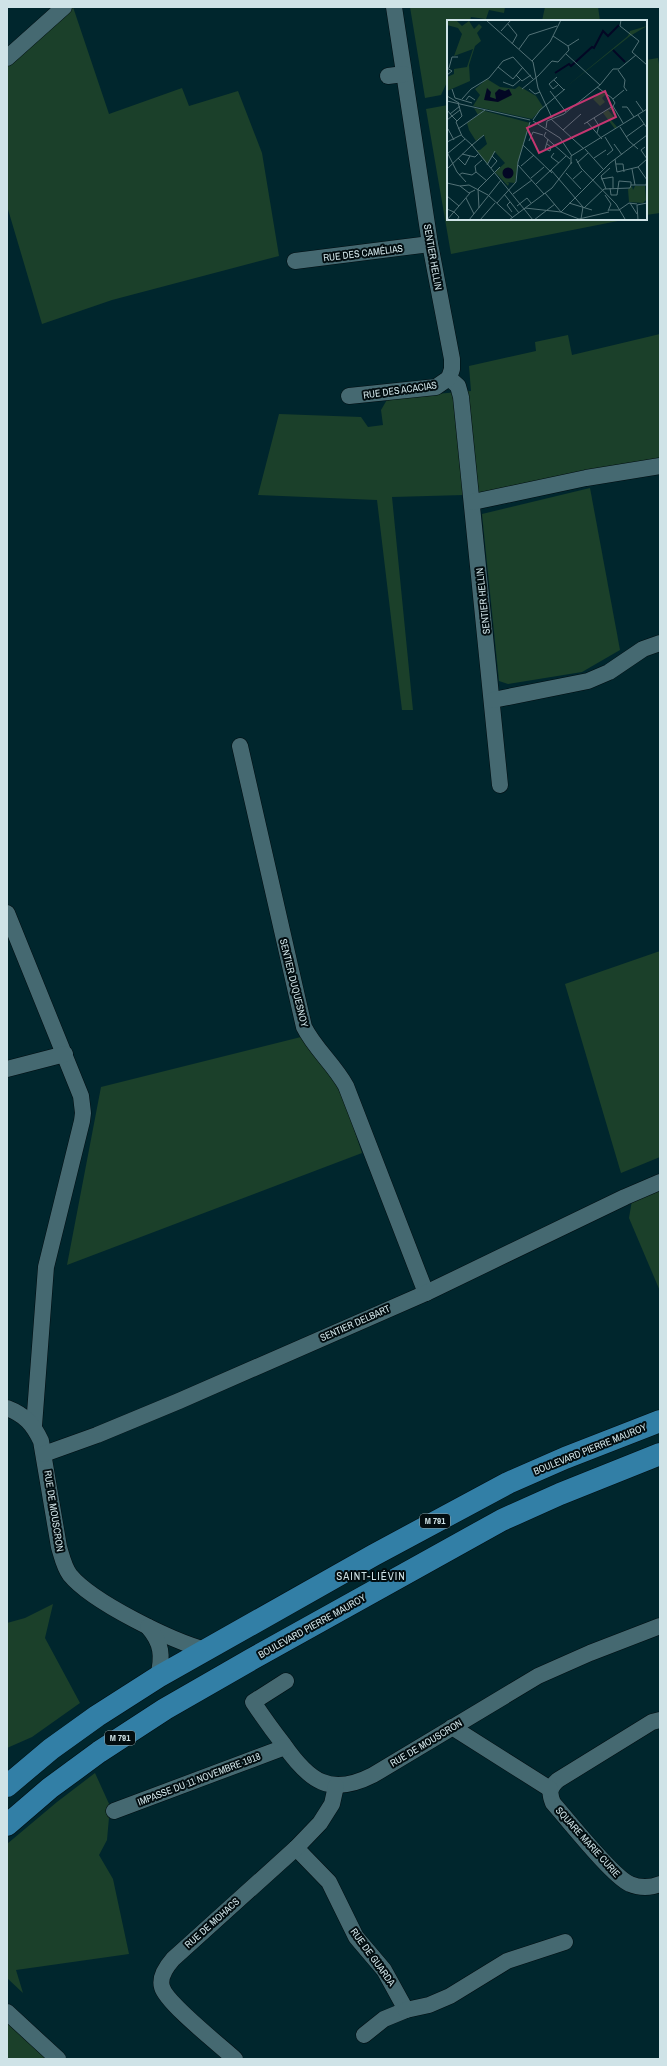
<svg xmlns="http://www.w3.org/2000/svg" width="667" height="2066" font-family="'Archivo Narrow',sans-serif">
	<rect width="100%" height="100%" fill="#00262d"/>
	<g fill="#1b402a">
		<polygon points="71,7 73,7 109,114 182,88 189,106 238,91 262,153 279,256 112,300 42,324 7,206 7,63"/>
		<polygon points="410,7 505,7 504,13 489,10 486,19 471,17 470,21 448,21 448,80 441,95 425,98"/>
		<polygon points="545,7 598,7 600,21 542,21"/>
		<polygon points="658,58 660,70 660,213 646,215 646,60"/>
		<polygon points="448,105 448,219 628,219 451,254 426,109"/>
		<polygon points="660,334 660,460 464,495 392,497 413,710 402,710 377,500 258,495 279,414 361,417 368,427 383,425 381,410 388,398 471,391 469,366 536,351 535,342 568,335 572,355"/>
		<polygon points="590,488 620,650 582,672 508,684 499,681 482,514"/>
		<polygon points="660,951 660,1157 621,1173 565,984"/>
		<path d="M 301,1037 C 336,1068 348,1111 362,1153 L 67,1265 L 101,1087 Z"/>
		<polygon points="660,1188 660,1291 629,1218 632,1200"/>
		<polygon points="53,1604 45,1638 80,1703 32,1737 7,1748 7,1623 25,1618"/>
		<polygon points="95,1773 110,1806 107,1840 99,1855 113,1879 129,1954 16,1970 23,1993 7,1978 7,1844 57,1802"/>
		<polygon points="7,2023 46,2059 7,2059"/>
	</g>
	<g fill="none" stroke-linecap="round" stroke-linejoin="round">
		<g stroke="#000d11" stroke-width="17">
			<g id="minor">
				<polyline points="394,7 430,244 452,359 452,369 449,378 458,386 461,397 500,785"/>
				<polyline points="7,58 64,7"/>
				<polyline points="388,76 404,74"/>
				<polyline points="295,261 430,244"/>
				<polyline points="349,396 436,387 449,378"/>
				<polyline points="473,502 586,478 660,466"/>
				<polyline points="493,700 588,681 609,672 643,649 660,643"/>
				<path d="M 240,746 L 304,1027 C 315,1049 334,1064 346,1086 L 426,1293"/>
				<polyline points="7,913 81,1096 83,1113 82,1121 46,1267 34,1426"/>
				<polyline points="7,1069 65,1054"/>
				<path d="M 7,1408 C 25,1415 33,1424 41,1441 L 59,1547 C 62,1557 64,1567 70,1575 C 92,1602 172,1641 206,1650"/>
				<polyline points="44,1454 97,1435 179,1401 426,1293 625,1197 660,1182"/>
				<path d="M 148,1627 C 162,1643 163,1656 158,1677"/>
				<path d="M 286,1681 L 253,1702 C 263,1717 273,1731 284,1745 C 309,1781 330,1797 373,1775 L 538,1676 L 590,1653 L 660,1626"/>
				<path d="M 660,1720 L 652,1722 L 558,1780 C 549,1788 549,1793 553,1803 C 568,1820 613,1877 630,1884 C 639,1888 651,1888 660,1884"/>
				<polyline points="452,1727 550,1789"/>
				<polyline points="114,1811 285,1747"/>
				<polyline points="296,1848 329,1882 356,1937 384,1970 406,2010 384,2019 364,2035"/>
				<polyline points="406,2010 429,2005 450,1996 507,1961 565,1942"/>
				<polyline points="7,2012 58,2059"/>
				<path d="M 235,2059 C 221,2046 166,2003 162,1987 C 159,1977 166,1967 173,1959 L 296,1848 L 320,1823 L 332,1804 L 336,1786"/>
			</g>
		</g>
		<g stroke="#000d11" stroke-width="23">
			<g id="primary">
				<polyline points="7,1786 51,1749 97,1716 158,1677 374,1555 508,1483 565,1458 660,1421"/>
				<polyline points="7,1825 50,1788 99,1752 165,1709 252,1659 502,1520 560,1494 660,1454"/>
			</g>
		</g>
		<use href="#minor" stroke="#456971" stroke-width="16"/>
		<use href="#primary" stroke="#327fa6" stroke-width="22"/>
	</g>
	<g text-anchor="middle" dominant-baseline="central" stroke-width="4" stroke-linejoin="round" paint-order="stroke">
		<g fill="#020d10" stroke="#92a3a6" stroke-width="1">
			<rect x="420" y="1514" width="30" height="14" rx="3"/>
			<rect x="105" y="1731" width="30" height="14" rx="3"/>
		</g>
		<g font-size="9" font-weight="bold" fill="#cfe3e7">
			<text x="435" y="1521">M 791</text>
			<text x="120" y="1738">M 791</text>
		</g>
		<g font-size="10" fill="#cfe3e7" stroke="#020d10">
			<text transform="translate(363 253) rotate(-7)">RUE DES CAMÉLIAS</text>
			<text transform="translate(433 257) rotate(80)">SENTIER HELLIN</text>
			<text transform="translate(400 390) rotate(-8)">RUE DES ACACIAS</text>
			<text transform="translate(483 601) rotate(-96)">SENTIER HELLIN</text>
			<text transform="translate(294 983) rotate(76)">SENTIER DUQUESNOY</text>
			<text transform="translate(355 1323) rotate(-24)">SENTIER DELBART</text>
			<text transform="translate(590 1449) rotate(-22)">BOULEVARD PIERRE MAUROY</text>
			<text transform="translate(54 1511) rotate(81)">RUE DE MOUSCRON</text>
			<text transform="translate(312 1626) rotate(-29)">BOULEVARD PIERRE MAUROY</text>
			<text transform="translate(426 1743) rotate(-31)">RUE DE MOUSCRON</text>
			<text transform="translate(199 1779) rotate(-21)">IMPASSE DU 11 NOVEMBRE 1918</text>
			<text transform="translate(588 1842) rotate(48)">SQUARE MARIE CURIE</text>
			<text transform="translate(212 1923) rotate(-42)">RUE DE MOHACS</text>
			<text transform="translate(373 1957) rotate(54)">RUE DE GUARDA</text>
		</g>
		<g font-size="11" letter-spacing="1" fill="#cfe3e7" stroke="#020d10">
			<text x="371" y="1576">SAINT-LIÉVIN</text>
		</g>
	</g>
	<g transform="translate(447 20)">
		<rect width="200" height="200" fill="#00262d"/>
		<path d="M 0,0 L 9,0 L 15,6 L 22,1 L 27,9 L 32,4 L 35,7 L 30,13 L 34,21 L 28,26 L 22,45 L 23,61 L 0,71 L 0,57 L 7,54 L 7,49 L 20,47 L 26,29 L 7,36 L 15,14 L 11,8 L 0,5 ZM 200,6 L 183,16 L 119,67 L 181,16 L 183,11 ZM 40,59 L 53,67 L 68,69 L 72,66 L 89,76 L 96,87 L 85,99 L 26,86 L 33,75 L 28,69 ZM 154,72 L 159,74 L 155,78 L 158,82 L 153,86 L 146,79 ZM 165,87 L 169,94 L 166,95 L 165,90 L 161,90 L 167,97 L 164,100 L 170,107 L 168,109 L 156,93 ZM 27,88 L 83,103 L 71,142 L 68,163 L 59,162 L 62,163 L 61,166 L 48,152 L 58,143 L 48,132 L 40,144 L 29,130 L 33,130 L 40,124 L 37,115 L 29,121 L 22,110 L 20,103 L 31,95 ZM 185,166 L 186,170 L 188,166 L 198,166 L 199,180 L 196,183 L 182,182 L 181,169 Z" fill="#1b402a"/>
		<path d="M 40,68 L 44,72 L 43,77 L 49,79 L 48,73 L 52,69 L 58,71 L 62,69 L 65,75 L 51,82 L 37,80 ZM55.5 153a5.5 5.5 0 1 1 11 0a5.5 5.5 0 1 1-11 0Z" fill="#030724"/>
		<path fill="none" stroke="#030724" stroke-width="2" d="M 166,30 L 178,42M 108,53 L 122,44 L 124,46 L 145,27 L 147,28 L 156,11 L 161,16 L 172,5"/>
		<path fill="none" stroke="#537277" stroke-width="1" d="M 39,0 L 86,42 L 91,68 L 105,98M 174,0 L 173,6 L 192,21 L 185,32 L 200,45M 61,4 L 70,15 L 65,24M 54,11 L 64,0M 106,16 L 121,26M 72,29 L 82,15 L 110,6M 119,34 L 153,65M 66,37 L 86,59M 85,41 L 103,22 L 114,0M 51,47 L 66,59 L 76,47M 0,48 L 5,51 L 0,55M 2,48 L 5,37 L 11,37M 171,50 L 178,60 L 177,67 L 180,71M 69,55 L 75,61 L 84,55M 110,57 L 102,64 L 106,69 L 111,65M 107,60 L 117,70M 56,62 L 66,66 L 73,60M 150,67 L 165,78 L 168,83 L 166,86 L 176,103M 5,69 L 8,78 L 25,83M 75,69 L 91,56 L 105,41 L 111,42 L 122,30 L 121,26 L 132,19M 82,69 L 88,74 L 93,72M 103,71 L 119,92M 0,76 L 12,83M 15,79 L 24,69 L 42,58 L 56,41 L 66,37M 166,79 L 177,70M 19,80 L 22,76 L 28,80M 0,81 L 83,100M 189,81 L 196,91M 175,87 L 180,87 L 187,97M 0,90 L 5,96 L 0,100M 3,94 L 13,86M 191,95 L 200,108M 147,98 L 152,106 L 150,113M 104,99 L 137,129M 86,100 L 93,90 L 118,69M 10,101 L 5,96 L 13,90M 86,101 L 113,118 L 125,136M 9,102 L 15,116 L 25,125 L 86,200M 9,102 L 15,96 L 11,83M 140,102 L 155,119M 137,104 L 166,86M 173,107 L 182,121 L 191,129M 99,108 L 100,101 L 117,94 L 153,65 L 166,49 L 172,49 L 189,35M 1,109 L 7,120M 11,109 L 38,90M 116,110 L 134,94M 99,112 L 97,116 L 123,139M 158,117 L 166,130 L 160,135M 179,117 L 197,104M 82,121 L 86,112 L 96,115M 0,122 L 14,115M 100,124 L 104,127 L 103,131 L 98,129 L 101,119M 167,124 L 175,135M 25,125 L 37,115M 76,125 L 105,153M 198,127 L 194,130 L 200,139M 138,129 L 156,149M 0,132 L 10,152 L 19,162M 107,133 L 104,137 L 112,143M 0,134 L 18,119M 15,134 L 28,137 L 31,134M 11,138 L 18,145 L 23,136M 147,138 L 159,130M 129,139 L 134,148 L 169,184 L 178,199M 168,139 L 170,152 L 191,147 L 200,160M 130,143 L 141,133M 124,144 L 124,136 L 200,89M 169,144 L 176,144 L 177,152M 40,145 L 48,131M 71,145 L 97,174M 74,146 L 87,135M 191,147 L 200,139M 44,148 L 50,141 L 45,136M 0,149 L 25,125M 185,149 L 188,165M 104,150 L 136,187 L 134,199M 29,152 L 40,161M 119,153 L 134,169M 12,155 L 15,153 L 25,155 L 29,152 L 28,146 L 35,140M 84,158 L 97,147M 126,159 L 135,151M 154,159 L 166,157 L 166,168M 0,163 L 13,166 L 22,173 L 28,170M 89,164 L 119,136M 13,166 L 22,165 L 41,175 L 66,198M 163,168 L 164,175 L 170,175 L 172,161 L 184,162 L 184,165M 159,169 L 154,156 L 163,148M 98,173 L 114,192 L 132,199 L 162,192M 57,174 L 72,193M 66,174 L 85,160M 158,175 L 164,184 L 161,191M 0,176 L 12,186M 19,178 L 27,194M 63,182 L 60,185 L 65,192M 50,183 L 69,162 L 71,142 L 83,102M 122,183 L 145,190M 183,183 L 190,194M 70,186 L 80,178 L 84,183M 32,188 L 31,169 L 53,147M 78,188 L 114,192M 137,188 L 157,169 L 183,168 L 184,165 L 199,165 L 200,161M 0,189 L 7,192 L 12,197 L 10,200M 162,190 L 172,190 L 182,183 L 190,184M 114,192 L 163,143 L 200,115M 0,200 L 23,173M 22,200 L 54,160M 33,200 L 48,183M 62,200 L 105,168 L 125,142M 87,200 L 108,184M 191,200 L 190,185 L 200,183"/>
		<path fill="#c43670" fill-opacity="0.15" stroke="#c43670" stroke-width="2" d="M 158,71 L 169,97 L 92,133 L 80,108 Z"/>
		<rect width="200" height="200" fill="none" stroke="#cfe3e7" stroke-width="2"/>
	</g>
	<rect width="667" height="2066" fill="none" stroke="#cfe3e7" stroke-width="16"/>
</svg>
